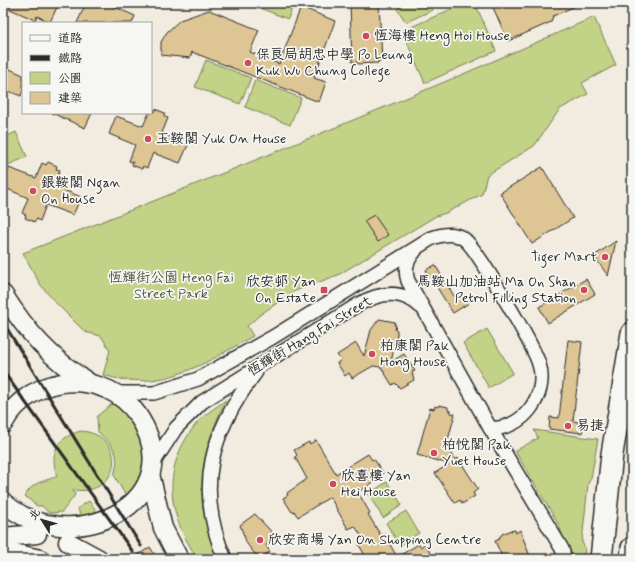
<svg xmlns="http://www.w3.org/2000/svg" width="635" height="562" font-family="Mynerve,'LXGW WenKai TC',sans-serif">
	<rect width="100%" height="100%" fill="#f1ecdf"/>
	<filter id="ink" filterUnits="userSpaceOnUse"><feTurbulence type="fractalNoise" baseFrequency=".025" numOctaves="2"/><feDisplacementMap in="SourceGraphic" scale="8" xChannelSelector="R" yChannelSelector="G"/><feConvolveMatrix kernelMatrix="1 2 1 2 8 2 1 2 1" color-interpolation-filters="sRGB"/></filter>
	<g filter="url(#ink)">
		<g fill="#c2d286" stroke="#767e58">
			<polygon points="247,3 294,3 288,19"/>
			<polygon points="406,3 431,3 433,10 406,22 397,9"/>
			<polygon points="465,3 475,3 496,51 425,83 402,31"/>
			<path d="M 594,17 L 616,65 L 582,83 L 588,94 L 560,109 L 534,146 L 487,175 L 482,194 L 446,213 L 436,216 L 338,275 L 295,291 L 261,314 L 247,326 L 253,336 C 204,364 162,393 103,375 L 110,350 L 101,336 L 85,332 L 54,301 L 40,284 L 23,253 C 214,177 406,101 594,17 Z"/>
			<polygon points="206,60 251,78 240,104 195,87"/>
			<polygon points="255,80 301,98 290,125 245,107"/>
			<polygon points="16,132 27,157 3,167 3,138"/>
			<polygon points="487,329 513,373 489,388 463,343"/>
			<path d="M 226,400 C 198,457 193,500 218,559 L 198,559 C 168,516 161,472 193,428 C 201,416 215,408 226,400 Z"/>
			<path d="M 112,404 L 123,409 L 137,429 L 147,448 L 145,478 L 127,498 L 114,475 C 121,454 113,445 98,432 L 97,416 Z"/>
			<polygon points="534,430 598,439 591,478 588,484 582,542 585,548 584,559 570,559 559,525 515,451 538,438"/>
			<path d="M 81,431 C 129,435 122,497 73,490 L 75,495 L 62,512 L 49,513 L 42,506 L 37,506 L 25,496 C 34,480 42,483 57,476 C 49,453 57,437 81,431 Z"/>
			<polygon points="387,482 402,505 383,518 368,494"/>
			<polygon points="89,501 96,510 90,516 80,516 78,508"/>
			<polygon points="406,511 419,533 400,546 386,523"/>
		</g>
		<g fill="#dec594" stroke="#2b2b2b">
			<polygon points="3,3 59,3 50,22 37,16 35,20 3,6"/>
			<polygon points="86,3 106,3 135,16 132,23 77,23"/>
			<polygon points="350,3 379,3 382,61 378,61 378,63 357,64 357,62 352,62"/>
			<polygon points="491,3 582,3 553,16 551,22 508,41"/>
			<polygon points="301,7 335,21 314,78 326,82 319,102 192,52 190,58 161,55 161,42 167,32 180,20 209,10 259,30 250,52 279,64"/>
			<polygon points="3,66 23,75 23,90 21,96 3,89"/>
			<polygon points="155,109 165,113 164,116 168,118 162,133 188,145 180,163 153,153 147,168 143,166 142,169 132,165 133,162 129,161 135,145 109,134 116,116 143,126 149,113 151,113 151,111 154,112"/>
			<polygon points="52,113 92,113 85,128"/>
			<polygon points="48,162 57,166 56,169 60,170 54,186 81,197 73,215 46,205 40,221 36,219 35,222 25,218 26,215 22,213 28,198 3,187 3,183 9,168 36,178 42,163 46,165"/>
			<polygon points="542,167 573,218 532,244 500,193"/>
			<polygon points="374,215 388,235 378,242 364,221"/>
			<polygon points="616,241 608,276 594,256"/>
			<polygon points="435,265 456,299 464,295 469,303 453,313 426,270"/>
			<polygon points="586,279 595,294 548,323 539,307"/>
			<polygon points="379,319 395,322 394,325 396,325 395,330 397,330 397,335 391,362 404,354 415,371 412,372 414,380 400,388 395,383 392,385 381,367 373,366 352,378 349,373 345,376 337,363 341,360 337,355 356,343 364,356 371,330"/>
			<polygon points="568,340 582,342 573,421 584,423 582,433 549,429 550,417 559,418"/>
			<polygon points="439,405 448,407 448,410 451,411 451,413 455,414 446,447 455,460 458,458 478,489 473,493 475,496 462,504 460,500 455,503 435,473 449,464 417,455 430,408 434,409 435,406 438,407"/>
			<polygon points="316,440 336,474 368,454 372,460 374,459 383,473 378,476 380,478 358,492 370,513 368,514 381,536 384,534 397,557 419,544 420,547 425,544 434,559 367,559 359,545 365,542 355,526 348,529 330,497 298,517 294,511 292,512 283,498 288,495 287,493 307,479 295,457 297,455 294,450 309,442 310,444"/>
			<polygon points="255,514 277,538 266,545 270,552 259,559 247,544 240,525"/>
			<polygon points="511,530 511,531 515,530 516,533 520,530 531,559 503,559 495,541 500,539 499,537 502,535 502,534"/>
			<polygon points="150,547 157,559 132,559"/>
		</g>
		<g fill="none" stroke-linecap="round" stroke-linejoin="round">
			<g stroke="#2b2b2b" stroke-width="16">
				<g id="street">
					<path d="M 415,251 C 407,260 404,269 408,281 L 490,428 L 562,549 L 565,559"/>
					<path d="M 115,393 L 154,393 L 198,379 L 273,337 L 432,238 C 443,234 454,232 464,239 C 477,248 534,347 539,364 C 549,395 522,431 490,428"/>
					<path d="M 152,465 L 176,428 L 202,402 L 359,304 C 381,292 402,289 421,307"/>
					<path d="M 225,559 C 194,487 211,432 256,372"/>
				</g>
			</g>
			<g stroke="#2b2b2b" stroke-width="21">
				<g id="secondary">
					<path d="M 3,294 C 27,332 50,358 88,382"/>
					<path d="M 3,424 C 16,399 43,383 72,382 C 97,382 122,392 137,414 C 197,502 69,562 3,502"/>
					<polyline points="151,478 163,528 179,559"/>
					<polyline points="3,537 37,534"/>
					<polyline points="68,542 99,559"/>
					<polyline points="3,553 18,554 40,559"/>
				</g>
			</g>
			<g stroke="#2b2b2b" stroke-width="24">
				<g id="primary">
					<polyline points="601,559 612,454 632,333"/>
					<polyline points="631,559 632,548"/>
				</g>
			</g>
			<use href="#street" stroke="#f6f6f2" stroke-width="13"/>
			<use href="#secondary" stroke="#f6f6f2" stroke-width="18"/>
			<use href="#primary" stroke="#f6f6f2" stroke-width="21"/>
			<g stroke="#2b2b2b" stroke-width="3">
				<polyline points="3,322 141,546"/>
				<polyline points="3,371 133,552"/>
			</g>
		</g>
	</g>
	<g fill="#d1495b" stroke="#f6f6f2" stroke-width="1.5">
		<circle cx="366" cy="36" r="4"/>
		<circle cx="248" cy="63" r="4"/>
		<circle cx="148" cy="139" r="4"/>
		<circle cx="33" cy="191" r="4"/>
		<circle cx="605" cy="257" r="4"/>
		<rect x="320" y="286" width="8" height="8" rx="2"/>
		<circle cx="584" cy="290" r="4"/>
		<circle cx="372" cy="354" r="4"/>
		<circle cx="568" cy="426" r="4"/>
		<circle cx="434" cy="453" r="4"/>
		<circle cx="333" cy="484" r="4"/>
		<circle cx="260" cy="540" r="4"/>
	</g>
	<g text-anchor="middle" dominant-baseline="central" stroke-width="3.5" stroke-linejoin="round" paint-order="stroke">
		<g font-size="14" fill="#2b2b2b" stroke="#f6f6f2" text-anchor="start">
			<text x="374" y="36">恆海樓 Heng Hoi House</text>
			<text x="256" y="55">保良局胡忠中學 Po Leung<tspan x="256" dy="16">Kuk Wu Chung College</tspan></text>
			<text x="156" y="139">玉鞍閣 Yuk On House</text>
			<text x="41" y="183">銀鞍閣 Ngan<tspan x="41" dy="16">On House</tspan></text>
			<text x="597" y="257" text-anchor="end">Tiger Mart</text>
			<text x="316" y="282" text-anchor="end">欣安邨 Yan<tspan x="316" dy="16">On Estate</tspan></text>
			<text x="576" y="282" text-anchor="end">馬鞍山加油站 Ma On Shan<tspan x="576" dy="16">Petrol Filling Station</tspan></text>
			<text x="380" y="346">柏康閣 Pak<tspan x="380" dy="16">Hong House</tspan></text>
			<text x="576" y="426">易捷</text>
			<text x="442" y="445">柏悅閣 Pak<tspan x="442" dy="16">Yuet House</tspan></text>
			<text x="341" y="476">欣喜樓 Yan<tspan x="341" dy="16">Hei House</tspan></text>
			<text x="268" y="540">欣安商場 Yan On Shopping Centre</text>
		</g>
		<g font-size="14" fill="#515542" stroke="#f6f6f2">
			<text x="171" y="278">恆輝街公園 Heng Fai<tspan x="171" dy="16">Street Park</tspan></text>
		</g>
		<g font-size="14" fill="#2b2b2b" stroke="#f6f6f2">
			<text transform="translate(310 336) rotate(-31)">恆輝街 Hang Fai Street</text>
		</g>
	</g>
	<rect width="635" height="562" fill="none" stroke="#f6f6f2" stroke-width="16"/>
	<rect x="8" y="8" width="619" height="546" fill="none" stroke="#2b2b2b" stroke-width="1.5" filter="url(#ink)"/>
	<rect x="22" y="22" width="130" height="92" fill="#f6f6f2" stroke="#a5a5a2"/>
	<rect x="30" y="35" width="20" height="6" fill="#f6f6f2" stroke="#a5a5a2"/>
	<text x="58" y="42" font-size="12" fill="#2b2b2b">道路</text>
	<rect x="30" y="55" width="20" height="6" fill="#2b2b2b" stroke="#a5a5a2"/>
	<text x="58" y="62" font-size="12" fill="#2b2b2b">鐵路</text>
	<rect x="30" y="72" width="20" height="12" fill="#c2d286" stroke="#a5a5a2"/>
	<text x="58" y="82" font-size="12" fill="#2b2b2b">公園</text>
	<rect x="30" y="92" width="20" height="12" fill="#dec594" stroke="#a5a5a2"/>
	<text x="58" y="102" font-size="12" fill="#2b2b2b">建築</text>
	<g transform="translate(42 520) rotate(307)" stroke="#f6f6f2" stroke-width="3" paint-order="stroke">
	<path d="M0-3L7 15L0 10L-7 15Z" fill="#2b2b2b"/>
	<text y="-6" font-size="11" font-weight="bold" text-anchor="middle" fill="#2b2b2b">北</text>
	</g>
</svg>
